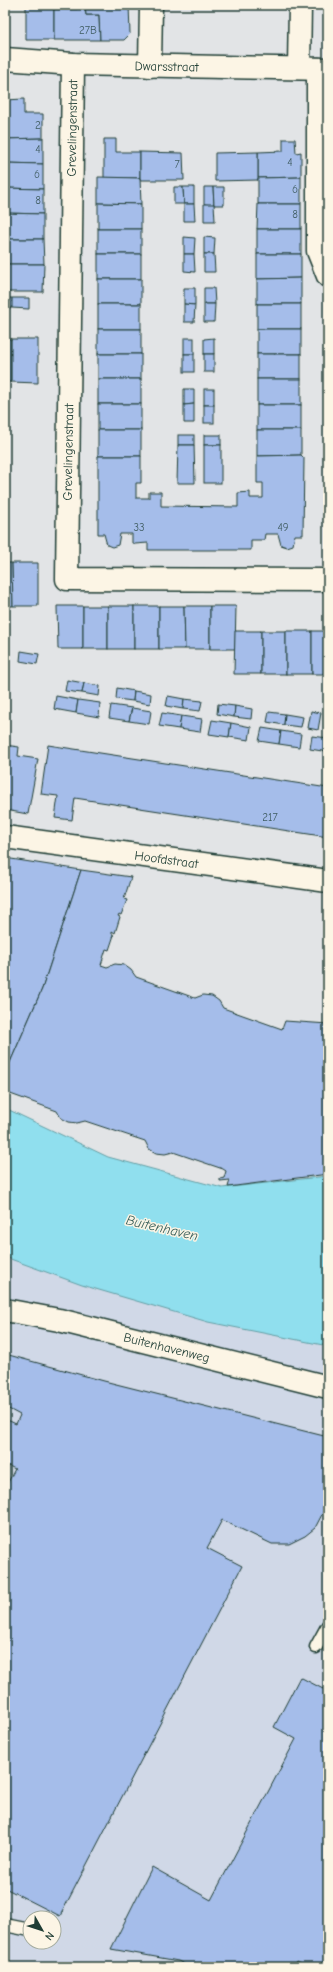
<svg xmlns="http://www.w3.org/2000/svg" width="333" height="1972" font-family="'Comic Neue',sans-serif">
	<rect width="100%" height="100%" fill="#e2e4e6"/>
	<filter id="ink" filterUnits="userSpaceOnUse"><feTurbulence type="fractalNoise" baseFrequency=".025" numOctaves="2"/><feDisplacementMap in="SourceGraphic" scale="8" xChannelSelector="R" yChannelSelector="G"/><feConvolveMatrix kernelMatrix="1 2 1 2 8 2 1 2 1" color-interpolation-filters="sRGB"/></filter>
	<g filter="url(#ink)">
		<path fill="#d0d8e7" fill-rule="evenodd" d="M 5,1176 L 328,1276 L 328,1967 L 5,1967 ZM 30,1918 L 54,1918 L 54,1942 L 30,1942 Z"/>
		<polygon fill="#90dfee" stroke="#639ea4" points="5,1108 108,1157 222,1188 328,1176 328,1346 208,1322 82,1285 5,1257"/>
		<g fill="#a5bdea" stroke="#1f3d34">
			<polygon points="26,5 66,5 66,9 54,9 54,40 26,40"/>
			<polygon points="77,5 85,5 86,15 99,15 100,40 54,40 54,9 77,9"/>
			<polygon points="85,5 129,5 130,34 124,40 100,40 99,15 86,15"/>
			<rect x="325" y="10" width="3" height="30"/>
			<polygon points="24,99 24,114 43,114 43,138 5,139 5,100"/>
			<polygon points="43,138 43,164 5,163 5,139"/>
			<polygon points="104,139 116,139 116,152 140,152 140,178 104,178"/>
			<polygon points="283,139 295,139 296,153 301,152 301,177 258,178 258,152 283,151"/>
			<polygon points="140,152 183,153 184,180 140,180"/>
			<polygon points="258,152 258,180 215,181 215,153"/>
			<polygon points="5,163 43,164 43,189 5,188"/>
			<polygon points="98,177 140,178 141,204 98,203"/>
			<polygon points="301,177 301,204 258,204 258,178"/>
			<polygon points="174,187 183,187 184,204 174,204"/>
			<polygon points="183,187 194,187 194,204 184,204"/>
			<polygon points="204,187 213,187 214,205 204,204"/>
			<polygon points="213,187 224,187 224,205 214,205"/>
			<polygon points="5,188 43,189 43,214 5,213"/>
			<polygon points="98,203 141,204 141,229 98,229"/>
			<polygon points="184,204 194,204 195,221 184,221"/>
			<polygon points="204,204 214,204 215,221 204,221"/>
			<polygon points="258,204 301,204 301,229 257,229"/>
			<polygon points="5,213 43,214 43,239 5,239"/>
			<rect x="98" y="229" width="43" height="25"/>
			<rect x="257" y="229" width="44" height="25"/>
			<polygon points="184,237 195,238 194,254 184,254"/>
			<polygon points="204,237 215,238 214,254 204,254"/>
			<polygon points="5,239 43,239 44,264 5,264"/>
			<rect x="98" y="254" width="43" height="25"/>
			<polygon points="184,254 194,254 195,272 184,271"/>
			<polygon points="204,254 214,254 215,272 204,272"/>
			<polygon points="257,254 301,254 301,278 257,279"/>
			<polygon points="5,264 44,264 43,292 5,292"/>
			<polygon points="301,278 301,304 257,304 257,279"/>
			<rect x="98" y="279" width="43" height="25"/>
			<polygon points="184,288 195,288 195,305 184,304"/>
			<polygon points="204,288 214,288 215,304 204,304"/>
			<polygon points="5,298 12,298 12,308 5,309"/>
			<polygon points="12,298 29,298 29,309 12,308"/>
			<rect x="98" y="304" width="43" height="25"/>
			<polygon points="184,304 195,305 194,322 184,322"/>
			<polygon points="204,304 215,304 214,322 204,322"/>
			<rect x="257" y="304" width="44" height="25"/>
			<rect x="98" y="329" width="43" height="25"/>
			<rect x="257" y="329" width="44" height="25"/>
			<rect x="184" y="338" width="10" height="16"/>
			<polygon points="214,338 214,354 204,354 204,339"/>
			<rect x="5" y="339" width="6" height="43"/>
			<polygon points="11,339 38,339 38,383 11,382"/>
			<rect x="98" y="354" width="43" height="25"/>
			<rect x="184" y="354" width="10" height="18"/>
			<rect x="204" y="354" width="10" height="18"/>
			<rect x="257" y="354" width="44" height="25"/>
			<rect x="98" y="379" width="43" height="25"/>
			<rect x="257" y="379" width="44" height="26"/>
			<polygon points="184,389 194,389 194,404 184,405"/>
			<rect x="204" y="389" width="10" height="16"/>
			<rect x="98" y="404" width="43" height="26"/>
			<polygon points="194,404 194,423 184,423 184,405"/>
			<rect x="204" y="405" width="10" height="18"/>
			<rect x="257" y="405" width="44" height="25"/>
			<rect x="98" y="430" width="43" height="26"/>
			<polygon points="257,430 301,430 301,455 257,456"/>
			<rect x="178" y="435" width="16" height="10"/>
			<rect x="204" y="435" width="17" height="10"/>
			<polygon points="178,445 194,445 195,483 177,483"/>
			<rect x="204" y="445" width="17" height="38"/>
			<polygon points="301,455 304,458 303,535 295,535 293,545 287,547 281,545 278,534 265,534 264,540 251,540 251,550 148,550 148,543 135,544 132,543 132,534 120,534 118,545 112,547 107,545 104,534 98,534 98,456 141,456 141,483 136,483 136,498 149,498 149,492 161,492 161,506 238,507 238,493 250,492 250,498 263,498 263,483 257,483 257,456"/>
			<polygon points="5,563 12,563 13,606 5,606"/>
			<polygon points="12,563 38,563 38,606 13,606"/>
			<polygon points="57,606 83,606 83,649 58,649"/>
			<rect x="83" y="606" width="25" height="43"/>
			<rect x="108" y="606" width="26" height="43"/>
			<rect x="134" y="606" width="25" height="43"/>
			<polygon points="159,606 184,606 185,649 159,649"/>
			<polygon points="184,606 210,606 210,649 185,649"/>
			<polygon points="210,606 236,606 235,649 210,649"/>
			<polygon points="235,631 261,631 261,674 234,674"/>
			<rect x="261" y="631" width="25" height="43"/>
			<rect x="286" y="631" width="26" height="43"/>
			<rect x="312" y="631" width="16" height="43"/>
			<polygon points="21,651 39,654 37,664 20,661"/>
			<polygon points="67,680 84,683 82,693 65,691"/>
			<polygon points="84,683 100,686 99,696 82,693"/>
			<polygon points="117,688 134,691 133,701 116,699"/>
			<polygon points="134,691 151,694 150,704 133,701"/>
			<polygon points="56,696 78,700 76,713 54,709"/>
			<polygon points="168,696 184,699 183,709 166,706"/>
			<polygon points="184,699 202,701 200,711 183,709"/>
			<polygon points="78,700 100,703 99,717 76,713"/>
			<polygon points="218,704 235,706 234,717 217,714"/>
			<polygon points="111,705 132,708 129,721 109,718"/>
			<polygon points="235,706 252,709 251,719 234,717"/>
			<polygon points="132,708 151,711 149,724 129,721"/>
			<polygon points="311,711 321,713 318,730 308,728"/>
			<polygon points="269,712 285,714 284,725 267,722"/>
			<polygon points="162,713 181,716 179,729 159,726"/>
			<polygon points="285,714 303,717 301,727 284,725"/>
			<polygon points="181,716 202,719 200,732 179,729"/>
			<polygon points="212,720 231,723 229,737 209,734"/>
			<polygon points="231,723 251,727 249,740 229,737"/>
			<polygon points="262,728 281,731 279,744 259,741"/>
			<polygon points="281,731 301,734 299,747 279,744"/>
			<polygon points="312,736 328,738 328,752 310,749"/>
			<polygon points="5,745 19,747 18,756 38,759 28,814 5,810"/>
			<polygon points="48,745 328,788 328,837 75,798 72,820 55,818 58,796 41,794"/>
			<polygon points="5,858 81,870 42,989 5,1074"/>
			<polygon points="81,870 131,877 124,899 127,900 121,915 119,914 118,916 120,917 115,933 112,931 112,934 114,935 109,950 106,949 101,965 107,967 115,964 124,965 131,970 136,977 195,998 203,995 212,996 219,1001 223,1008 282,1029 285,1021 328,1024 328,1174 228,1187 230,1180 220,1181 220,1179 224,1178 226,1171 223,1169 173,1152 165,1154 156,1153 149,1149 145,1141 85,1121 77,1123 69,1122 61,1118 57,1111 5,1092 5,1074 42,989"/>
			<polygon points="5,1354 104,1381 328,1437 328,1503 315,1528 305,1536 289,1544 272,1544 222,1520 207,1548 242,1566 60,1916 5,1888 5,1488 15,1469 5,1464 5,1419 16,1424 20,1415 5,1407"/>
			<polygon points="300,1677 323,1689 328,1679 328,1967 309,1967 297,1961 294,1967 190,1967 178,1961 111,1949 152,1867 211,1900 296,1739 274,1727"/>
		</g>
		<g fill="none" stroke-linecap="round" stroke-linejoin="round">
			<g stroke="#1f3d34" stroke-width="15">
				<g id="service">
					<polyline points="316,1647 328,1625"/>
					<polyline points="5,1925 30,1930"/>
				</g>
			</g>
			<g stroke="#1f3d34" stroke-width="25">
				<g id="minor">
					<path id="s1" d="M 5,59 L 73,64 L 328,69"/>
					<polyline points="73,64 67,579 328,580"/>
					<polyline points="150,66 151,5"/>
					<polyline points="299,68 300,5"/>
					<polyline points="318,69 318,251 328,276"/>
					<path id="s2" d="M 5,837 L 328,881"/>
					<path id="s3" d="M 5,1310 L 59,1320 L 328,1387"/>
				</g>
			</g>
			<use href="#service" stroke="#fcf5e5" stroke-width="12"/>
			<use href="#minor" stroke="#fcf5e5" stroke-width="22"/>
		</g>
	</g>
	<g text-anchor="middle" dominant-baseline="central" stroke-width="3" stroke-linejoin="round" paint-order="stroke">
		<g font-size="11" fill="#405d62">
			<text x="88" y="30">27B</text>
			<text x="38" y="125">2</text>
			<text x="38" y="149">4</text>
			<text x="290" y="162">4</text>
			<text x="177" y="164">7</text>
			<text x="37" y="174">6</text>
			<text x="295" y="189">6</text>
			<text x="38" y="200">8</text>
			<text x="295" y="214">8</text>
			<text x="139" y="527">33</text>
			<text x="283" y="527">49</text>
			<text x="270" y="817">217</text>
		</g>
		<g font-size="13" fill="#1f3d34" stroke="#fcf5e5">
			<text stroke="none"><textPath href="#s1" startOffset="162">Dwarsstraat</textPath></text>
			<text transform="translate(72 128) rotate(-89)">Grevelingenstraat</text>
			<text transform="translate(68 452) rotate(-89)">Grevelingenstraat</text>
			<text stroke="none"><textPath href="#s2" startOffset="163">Hoofdstraat</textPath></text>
			<text stroke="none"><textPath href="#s3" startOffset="166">Buitenhavenweg</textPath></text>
		</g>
		<g font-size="14" font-style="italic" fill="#365d59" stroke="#fcf5e5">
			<text transform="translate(162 1228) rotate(13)">Buitenhaven</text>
		</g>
	</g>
	<rect width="333" height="1972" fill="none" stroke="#fcf5e5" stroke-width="20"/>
	<rect x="10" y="10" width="313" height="1952" fill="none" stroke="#1f3d34" stroke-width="1.5" filter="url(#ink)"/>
	<g transform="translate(42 1930) rotate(129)"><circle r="19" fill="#fcf5e5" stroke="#a4ab9e"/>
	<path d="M0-3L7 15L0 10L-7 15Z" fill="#1f3d34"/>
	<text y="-6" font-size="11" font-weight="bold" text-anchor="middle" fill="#1f3d34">N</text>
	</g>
</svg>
